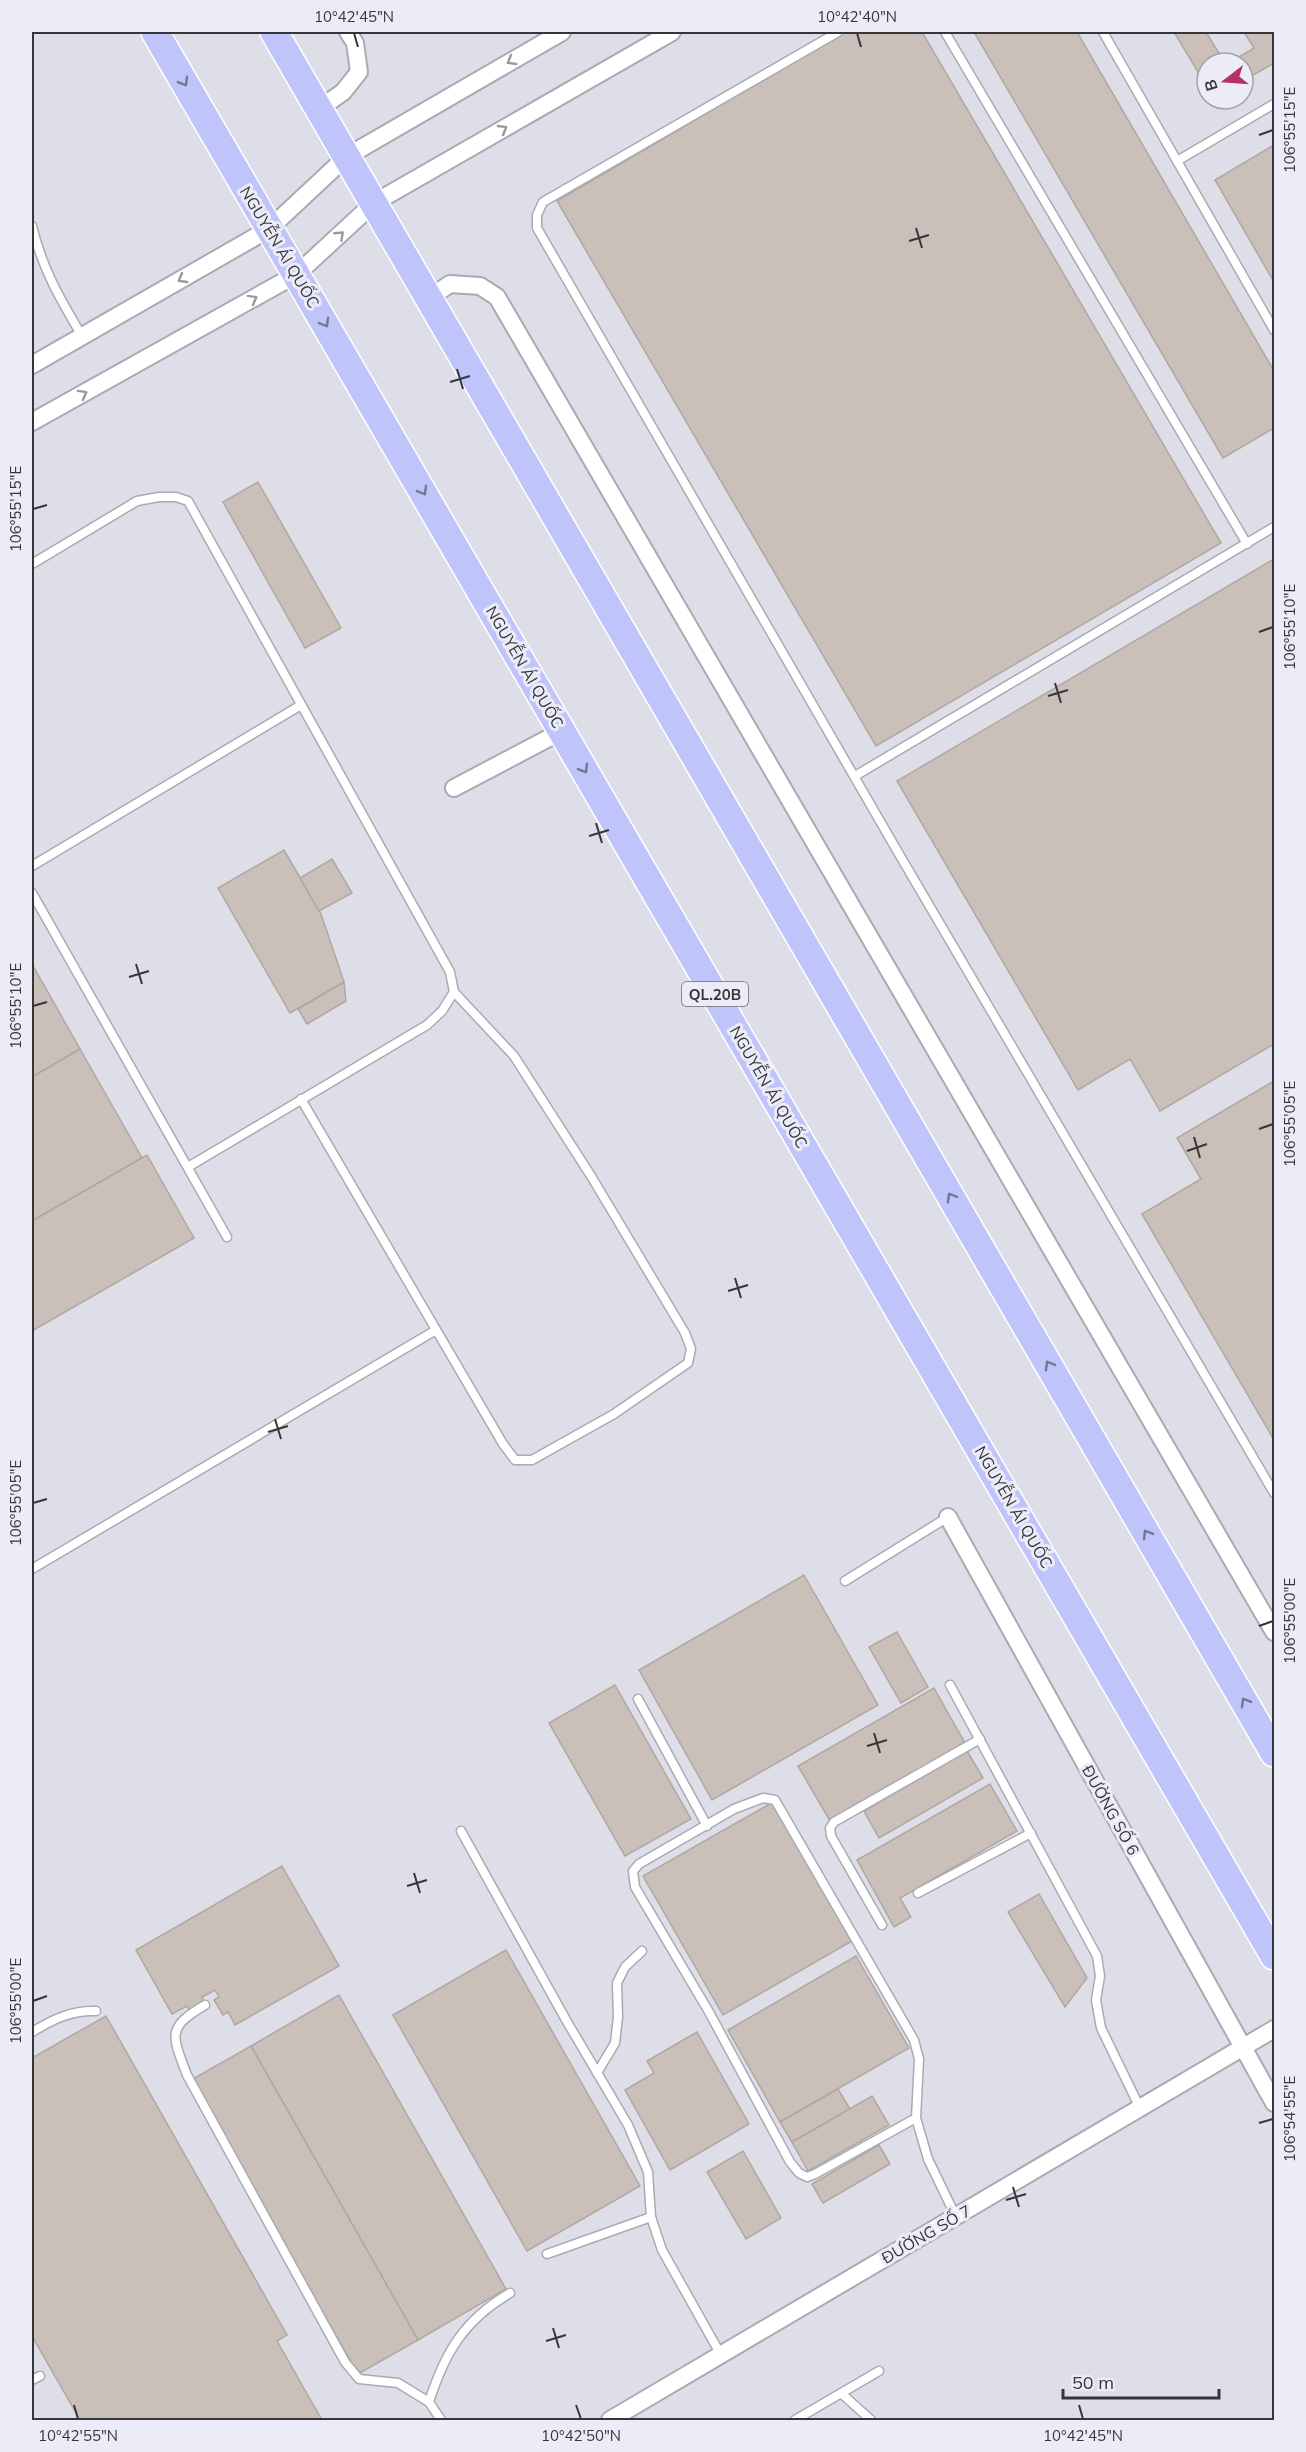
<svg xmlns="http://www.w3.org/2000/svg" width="1306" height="2452" font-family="Mulish,sans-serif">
	<rect width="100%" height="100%" fill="#dedee9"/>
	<g fill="#cac0b9" stroke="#b0a7a0" stroke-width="1.5">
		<polygon points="845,32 922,32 1221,543 876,746 557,201"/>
		<polygon points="974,32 1077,32 1274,371 1274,428 1223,458"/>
		<polygon points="1174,32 1206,32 1225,63 1207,63 1207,87"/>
		<polygon points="1244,32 1274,32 1274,63 1243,81 1243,63 1229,63 1254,48"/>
		<polygon points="1274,145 1274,282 1215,180"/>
		<polygon points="258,482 341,628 305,648 223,502"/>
		<polygon points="1274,559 1274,1044 1160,1111 1130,1059 1078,1090 897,781"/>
		<polygon points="284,850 321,914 344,982 290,1013 218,888"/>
		<polygon points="332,859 352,893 319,911 300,878"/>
		<polygon points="32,964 80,1049 32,1077"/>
		<polygon points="344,982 346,1001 307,1024 298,1009"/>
		<polygon points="80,1049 142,1158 32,1221 32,1077"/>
		<polygon points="1274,1081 1274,1440 1142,1214 1201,1179 1177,1138"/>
		<polygon points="147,1155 194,1238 32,1331 32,1221"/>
		<polygon points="804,1575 878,1705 712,1800 639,1670"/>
		<polygon points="897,1632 928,1687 901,1703 869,1647"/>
		<polygon points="615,1685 691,1819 625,1856 549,1723"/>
		<polygon points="934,1688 965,1743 830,1821 798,1766"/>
		<polygon points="967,1751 983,1778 879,1838 864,1811"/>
		<polygon points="990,1784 1017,1831 900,1898 911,1917 894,1927 857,1860"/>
		<polygon points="773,1802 852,1941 723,2015 643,1876"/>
		<polygon points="282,1866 339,1966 235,2025 228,2012 223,2015 214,2000 219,1997 215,1990 202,1997 205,2003 190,2011 187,2006 172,2014 136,1950"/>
		<polygon points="1039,1894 1087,1978 1065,2007 1008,1912"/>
		<polygon points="506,1950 640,2186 527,2251 393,2015"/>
		<polygon points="856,1956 909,2048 780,2122 728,2030"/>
		<polygon points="339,1995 506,2289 418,2340 251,2046"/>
		<polygon points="106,2016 287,2335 277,2341 322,2420 80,2420 32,2336 32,2058"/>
		<polygon points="697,2032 749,2124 670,2170 625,2090 654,2073 647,2061"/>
		<polygon points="251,2046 418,2340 358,2374 191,2080"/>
		<polygon points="838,2089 850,2109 792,2142 780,2122"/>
		<polygon points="872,2096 889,2125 808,2171 792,2142"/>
		<polygon points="879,2145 890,2164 823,2203 812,2184"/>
		<polygon points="743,2151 781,2218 746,2239 707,2172"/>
	</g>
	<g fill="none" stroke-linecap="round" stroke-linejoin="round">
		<g stroke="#a9aab4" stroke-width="11">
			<g id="lane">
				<polyline points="838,32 543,202 537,215 537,228 899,854 1274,1493"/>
				<polyline points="945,32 1247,544"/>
				<polyline points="1103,32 1274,330"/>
				<polyline points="1177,161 1274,104"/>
				<path d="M 32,226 C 42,268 60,299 82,336"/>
				<polyline points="32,564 137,501 159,497 176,497 188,501 450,972 454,992 442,1011 427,1025 188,1167"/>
				<polyline points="855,776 1274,527"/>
				<polyline points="32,866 301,705"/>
				<polyline points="32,893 227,1237"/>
				<polyline points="301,1099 503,1444 515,1460 532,1460 614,1414 688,1363 691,1349 685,1333 591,1176 514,1056 454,992"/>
				<polyline points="32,1569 436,1330"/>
				<polyline points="845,1581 948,1517"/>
				<polyline points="950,1685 1097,1956 1100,1976 1096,2000 1101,2028 1140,2108"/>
				<polyline points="638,1699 707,1826"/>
				<polyline points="461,1831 566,2020 628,2125 648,2172 651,2217 662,2250 721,2355"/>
				<polyline points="918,1893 1031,1833"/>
				<polyline points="882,1925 831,1836 830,1828 834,1822 980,1739"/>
				<path d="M 205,2005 C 166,2028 172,2035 187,2075 L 345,2362 L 359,2379 L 398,2383 L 429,2402 L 441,2420"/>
				<path d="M 32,2032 C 52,2020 71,2010 96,2011"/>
				<polyline points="597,2073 615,2043 618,2017 617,1983 625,1967 642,1951"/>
				<polyline points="916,2118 815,2174 807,2177 799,2173 790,2162 709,2012 635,1887 633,1871 639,1864 734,1809 763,1798 775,1800 914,2040 919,2059 916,2118 928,2159 956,2217"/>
				<polyline points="547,2254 651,2217"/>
				<polyline points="32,2380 40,2376"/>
				<polyline points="841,2393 871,2420"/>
				<path d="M 429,2402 C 445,2352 464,2320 510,2293"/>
				<polyline points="795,2420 879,2371"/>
			</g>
		</g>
		<g stroke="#a9aab4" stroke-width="20">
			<g id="street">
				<polyline points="319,109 343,92 359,72 355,43 348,32"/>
				<polyline points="429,298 450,284 480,286 497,297 1274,1632"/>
				<polyline points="32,365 269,229 346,157 562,32"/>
				<polyline points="32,422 297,274 374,203 672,32"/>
				<polyline points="454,788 562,731"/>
				<polyline points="948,1517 1274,2103"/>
				<polyline points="610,2420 1274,2029"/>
			</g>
		</g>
		<g stroke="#fff" stroke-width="30">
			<g id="primary">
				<polyline points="155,32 1274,1956"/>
				<polyline points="274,32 1274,1753"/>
			</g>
		</g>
		<use href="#lane" stroke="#fff" stroke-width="8"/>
		<use href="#street" stroke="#fff" stroke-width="16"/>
		<use href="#primary" stroke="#bfc5fb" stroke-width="27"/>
	</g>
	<defs><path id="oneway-chevron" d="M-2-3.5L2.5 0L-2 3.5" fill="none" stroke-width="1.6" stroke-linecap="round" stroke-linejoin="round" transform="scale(1.5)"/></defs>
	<g stroke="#9a9a9c">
		<use href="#oneway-chevron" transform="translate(511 61) rotate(150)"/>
		<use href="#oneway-chevron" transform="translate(503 129) rotate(-30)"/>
		<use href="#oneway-chevron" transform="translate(340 235) rotate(-43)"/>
		<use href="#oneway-chevron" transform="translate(182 279) rotate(150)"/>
		<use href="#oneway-chevron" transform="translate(253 299) rotate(-29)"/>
		<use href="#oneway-chevron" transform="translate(83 394) rotate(-29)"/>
	</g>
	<g stroke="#747691">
		<use href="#oneway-chevron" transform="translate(184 82) rotate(60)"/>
		<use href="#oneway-chevron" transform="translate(325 323) rotate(60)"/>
		<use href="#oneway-chevron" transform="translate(423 491) rotate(60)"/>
		<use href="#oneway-chevron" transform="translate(584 769) rotate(60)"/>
		<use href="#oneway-chevron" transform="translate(951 1197) rotate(-120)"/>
		<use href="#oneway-chevron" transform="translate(1049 1365) rotate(-120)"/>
		<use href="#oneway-chevron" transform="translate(1147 1534) rotate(-120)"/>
		<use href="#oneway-chevron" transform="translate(1245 1702) rotate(-120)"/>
	</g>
	<path fill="none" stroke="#36363a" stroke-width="2" d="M 354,33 L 358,47M 857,33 L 861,47M 1259,135 L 1273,130M 916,228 L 922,248M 909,241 L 929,235M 457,369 L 463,389M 450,382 L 470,376M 33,509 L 47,505M 1259,632 L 1273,627M 1055,683 L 1061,703M 1048,696 L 1068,690M 596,823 L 602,843M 589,836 L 609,830M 136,964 L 142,984M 129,977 L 149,971M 33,1006 L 47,1002M 1259,1129 L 1273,1124M 1194,1137 L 1200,1158M 1187,1151 L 1207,1144M 735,1278 L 741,1298M 728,1291 L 748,1285M 275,1419 L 281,1439M 268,1432 L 288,1426M 33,1503 L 47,1499M 1259,1626 L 1273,1621M 874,1733 L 880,1753M 867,1746 L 887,1740M 414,1873 L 420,1893M 407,1886 L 427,1880M 33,2001 L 47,1996M 1259,2123 L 1273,2119M 1013,2187 L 1019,2207M 1006,2200 L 1026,2194M 553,2328 L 559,2348M 546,2341 L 566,2335M 74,2405 L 78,2419M 576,2405 L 581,2419M 1079,2405 L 1083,2419"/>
	<g text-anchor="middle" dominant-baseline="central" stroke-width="6" stroke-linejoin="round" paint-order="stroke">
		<rect fill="#ebecf7" stroke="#6c6d73" stroke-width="1.5" x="682" y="982" width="66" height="24" rx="4.5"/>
		<g font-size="15" font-weight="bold" fill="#36363a">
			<text x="715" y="994">QL.20B</text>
		</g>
		<g font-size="16" fill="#36363a" stroke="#ebecf7">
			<text transform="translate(280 247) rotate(59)">NGUYỄN ÁI QUỐC</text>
			<text transform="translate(525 667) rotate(60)">NGUYỄN ÁI QUỐC</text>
			<text transform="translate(769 1087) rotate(60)">NGUYỄN ÁI QUỐC</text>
			<text transform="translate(1014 1507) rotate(60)">NGUYỄN ÁI QUỐC</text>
			<text transform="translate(1111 1810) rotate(61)">ĐƯỜNG SỐ 6</text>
			<text transform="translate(926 2234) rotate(-30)">ĐƯỜNG SỐ 7</text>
		</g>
	</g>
	<rect width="1306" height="2452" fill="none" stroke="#ebecf7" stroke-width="66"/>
	<g transform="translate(1225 81) rotate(253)"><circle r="28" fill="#ebecf7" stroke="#a3a3ab" stroke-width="1.5"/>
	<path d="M0-4.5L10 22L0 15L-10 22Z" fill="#b82e69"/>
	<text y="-9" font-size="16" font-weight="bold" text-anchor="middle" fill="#36363a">B</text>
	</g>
	<path d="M1063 2389v9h156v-9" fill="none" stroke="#36363a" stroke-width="3"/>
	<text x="1072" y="2389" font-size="18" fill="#36363a" stroke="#ebecf7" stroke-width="4.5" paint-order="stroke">50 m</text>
	<rect x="33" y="33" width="1240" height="2386" fill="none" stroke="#36363a" stroke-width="2"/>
	<g font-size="15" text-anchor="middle" fill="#36363a">
		<text x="354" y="22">10°42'45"N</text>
		<text x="857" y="22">10°42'40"N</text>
		<text transform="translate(1290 130) rotate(-90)" y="5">106°55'15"E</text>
		<text transform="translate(16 509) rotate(-90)" y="5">106°55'15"E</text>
		<text transform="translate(1290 627) rotate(-90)" y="5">106°55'10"E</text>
		<text transform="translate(16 1006) rotate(-90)" y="5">106°55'10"E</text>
		<text transform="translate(1290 1124) rotate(-90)" y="5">106°55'05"E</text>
		<text transform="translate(16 1503) rotate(-90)" y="5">106°55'05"E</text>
		<text transform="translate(1290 1621) rotate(-90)" y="5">106°55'00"E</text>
		<text transform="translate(16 2001) rotate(-90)" y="5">106°55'00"E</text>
		<text transform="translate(1290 2119) rotate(-90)" y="5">106°54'55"E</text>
		<text x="78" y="2441">10°42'55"N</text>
		<text x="581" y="2441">10°42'50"N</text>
		<text x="1083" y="2441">10°42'45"N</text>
	</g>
</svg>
